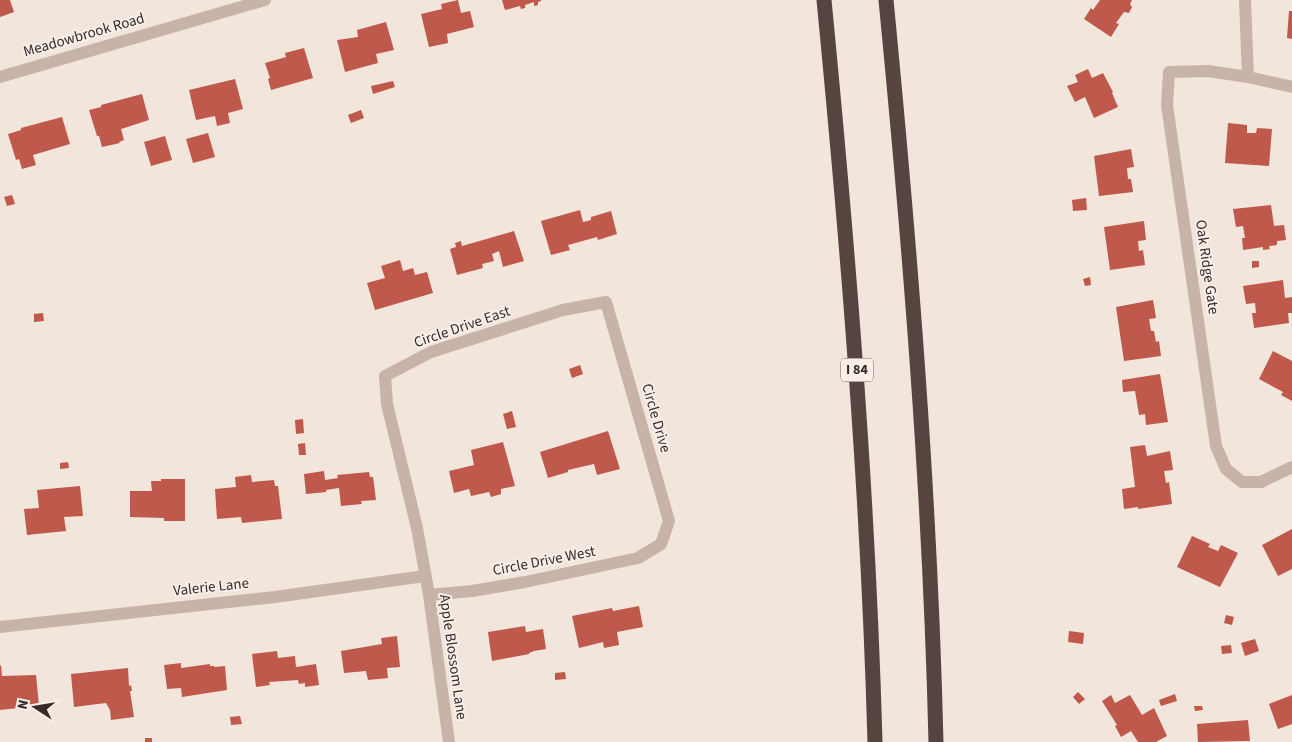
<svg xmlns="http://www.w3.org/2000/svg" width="1292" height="742" font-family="'Source Sans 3',sans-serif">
	<rect width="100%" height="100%" fill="#f1e5dc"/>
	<g fill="#bf594c">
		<polygon points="0,0 10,0 14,12 0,17"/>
		<polygon points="458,0 461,13 470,11 474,27 447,34 448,43 429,47 421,14 442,9 441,4"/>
		<polygon points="502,0 541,0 541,1 538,2 538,5 534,6 534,2 525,5 525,8 521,9 520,6 505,10"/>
		<polygon points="1100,0 1132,0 1130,4 1132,7 1129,13 1124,12 1116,23 1119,24 1111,37 1084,19 1091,8 1093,10"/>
		<polygon points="1289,11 1292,11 1292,39 1287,38"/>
		<polygon points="386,22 394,50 376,54 378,63 345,72 337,40 358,37 357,30"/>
		<polygon points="304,48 313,78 271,90 268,79 270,78 265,63 286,57 285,53"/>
		<polygon points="1088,69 1092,78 1103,73 1113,92 1112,93 1118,107 1094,118 1085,97 1075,102 1067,86 1078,82 1075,75"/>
		<polygon points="235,79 243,109 228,113 230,123 217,126 215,116 196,120 189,90"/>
		<polygon points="393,81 395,87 373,94 371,86"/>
		<polygon points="142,94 149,120 121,129 124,140 119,142 120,143 102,147 99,136 97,136 89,110 101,107 101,105"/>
		<polygon points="361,110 364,118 351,123 348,115"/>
		<polygon points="62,117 70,144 33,155 36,165 22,169 19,159 16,160 8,134 21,130 21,128"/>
		<polygon points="1228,123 1247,125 1247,133 1256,133 1257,128 1272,129 1269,166 1225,163"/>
		<polygon points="208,133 215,157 193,163 186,139"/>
		<polygon points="165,136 172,160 151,166 144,142"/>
		<polygon points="1131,149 1134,167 1127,168 1128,179 1131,179 1133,192 1099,196 1094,156"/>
		<polygon points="12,195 15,204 7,206 4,197"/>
		<polygon points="1086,198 1087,210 1073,211 1072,200"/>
		<polygon points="1271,205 1274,226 1284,225 1286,240 1277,241 1277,245 1269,246 1270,249 1263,250 1263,247 1243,250 1242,238 1245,238 1243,226 1236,227 1233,209"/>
		<polygon points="580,210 583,222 591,220 591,217 611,211 617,234 598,240 597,237 568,245 570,250 551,255 541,221"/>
		<polygon points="1144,221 1146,240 1138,241 1139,251 1143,250 1145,265 1110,270 1104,227"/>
		<polygon points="514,231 524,261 503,267 499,251 492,254 494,261 482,264 483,268 457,275 450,249 456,247 455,243 461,241 462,246"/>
		<polygon points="400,260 403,271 413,268 415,275 427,272 433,293 375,310 367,283 385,278 381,266"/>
		<polygon points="1252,261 1259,261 1259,267 1252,268"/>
		<polygon points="1090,277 1091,285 1085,286 1083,279"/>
		<polygon points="1283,280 1285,298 1292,297 1292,313 1288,313 1289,323 1254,328 1252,313 1256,313 1255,303 1246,304 1243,286"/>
		<polygon points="1153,300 1156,318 1149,319 1151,331 1154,331 1156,342 1159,341 1161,356 1124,361 1116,307"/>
		<polygon points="43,313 44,321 34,322 34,314"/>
		<polygon points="1273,351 1292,361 1292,401 1281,395 1283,392 1259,379"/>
		<polygon points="580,365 583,374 572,378 569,369"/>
		<polygon points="1160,374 1168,422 1146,425 1145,414 1139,415 1135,391 1123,392 1122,380"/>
		<polygon points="512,411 516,427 507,429 503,414"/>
		<polygon points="303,419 304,433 296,434 295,420"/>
		<polygon points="608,431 620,469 597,475 594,464 568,470 568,472 548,478 540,452"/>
		<polygon points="503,442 515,486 501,489 501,494 491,497 489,492 471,496 469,489 454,493 449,471 474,465 471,450"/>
		<polygon points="305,443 306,455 299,455 298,444"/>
		<polygon points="1145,445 1147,456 1170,451 1173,470 1164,471 1166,483 1169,482 1172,504 1138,509 1138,507 1124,509 1122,489 1135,487 1130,447"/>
		<polygon points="68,462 69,468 60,469 60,463"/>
		<polygon points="324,471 325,480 338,478 337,475 369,472 370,477 373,477 376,500 361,501 362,504 341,506 339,488 326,490 326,492 306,494 304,474"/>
		<polygon points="251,475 252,482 274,480 275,486 278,486 282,519 242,523 241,517 217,519 215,489 236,487 235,477"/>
		<polygon points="161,479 185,479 185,521 164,521 164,518 130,517 130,491 152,491 151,481 161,481"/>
		<polygon points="80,486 83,516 64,517 66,531 27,535 24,509 39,508 37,490"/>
		<polygon points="1292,529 1292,569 1278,576 1262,545"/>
		<polygon points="1192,536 1210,544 1208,547 1218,551 1221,545 1238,553 1220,587 1177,567"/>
		<polygon points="639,606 643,627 617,632 619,645 604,648 603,642 579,648 572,616 612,608 613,611"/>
		<polygon points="1226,615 1234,617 1232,625 1224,623"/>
		<polygon points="525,626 526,632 543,629 546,649 534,651 529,653 529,654 492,661 488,632"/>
		<polygon points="1069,631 1084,633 1083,644 1068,642"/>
		<polygon points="397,636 400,667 387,668 388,678 368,680 366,671 344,673 341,651 382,644 381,638"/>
		<polygon points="1255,639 1259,651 1245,656 1241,643"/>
		<polygon points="1231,645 1232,653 1222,654 1221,646"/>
		<polygon points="277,651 278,658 295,656 296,667 316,664 319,685 305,687 305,683 299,684 298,680 269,682 270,685 256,687 252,654"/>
		<polygon points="181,663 181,668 210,664 210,666 214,666 214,667 225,666 227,690 182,697 181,688 167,689 164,665"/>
		<polygon points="1,665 2,676 36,675 39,706 0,710 0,666"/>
		<polygon points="128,668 129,686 131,685 132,691 130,691 134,717 111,720 110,710 106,703 74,707 71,674"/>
		<polygon points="565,672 566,679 555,680 555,673"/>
		<polygon points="1078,692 1085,699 1079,704 1073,697"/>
		<polygon points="1175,694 1177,701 1161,706 1159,700"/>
		<polygon points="1111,695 1115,703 1130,695 1142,715 1154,708 1167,736 1156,742 1138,742 1131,731 1121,737 1115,726 1117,725 1102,701"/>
		<polygon points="1292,695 1292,724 1278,729 1269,704"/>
		<polygon points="1194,706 1202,706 1203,710 1195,711"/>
		<polygon points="240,716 242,724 231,725 230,717"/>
		<polygon points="1248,720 1250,741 1198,742 1197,724"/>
		<rect x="145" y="738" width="7" height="4"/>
	</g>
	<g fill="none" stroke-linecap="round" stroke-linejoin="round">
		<g stroke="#c8b3a9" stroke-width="12">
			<polyline points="1245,0 1248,77"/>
			<polyline points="0,77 265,0"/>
			<polyline points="1292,87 1248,77 1208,71 1169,72 1167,105 1216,446 1226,469 1242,482 1261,482 1292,467"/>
			<polyline points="429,595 472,591 525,582 638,558 661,544 669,521 606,302 563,310 431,352 385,376 387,404 417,528 429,595 449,742"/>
			<polyline points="0,627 275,597 425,576"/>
		</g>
		<g stroke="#564440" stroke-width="15">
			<path d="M 824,0 C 848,247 868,493 875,742"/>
			<path d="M 886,0 C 910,247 930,494 936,742"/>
		</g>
	</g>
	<g text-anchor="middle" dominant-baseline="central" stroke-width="4" stroke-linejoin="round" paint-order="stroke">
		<rect fill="#f8efe8" stroke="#706662" stroke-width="1" x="841" y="358.5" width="32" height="23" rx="4"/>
		<g font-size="14" font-weight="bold" fill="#362b28">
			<text x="857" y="370">I 84</text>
		</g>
		<g font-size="15" fill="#362b28" stroke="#f8efe8">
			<text transform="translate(84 35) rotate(-16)">Meadowbrook Road</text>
			<text transform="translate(1207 267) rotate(82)">Oak Ridge Gate</text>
			<text transform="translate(462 327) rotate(-19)">Circle Drive East</text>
			<text transform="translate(656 418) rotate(74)">Circle Drive</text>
			<text transform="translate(544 561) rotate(-11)">Circle Drive West</text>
			<text transform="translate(211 587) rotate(-6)">Valerie Lane</text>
			<text transform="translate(453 657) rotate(82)">Apple Blossom Lane</text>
		</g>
	</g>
	<g transform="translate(35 707) rotate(282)" stroke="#f8efe8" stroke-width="4" paint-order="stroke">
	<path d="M0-4L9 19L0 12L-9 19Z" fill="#362b28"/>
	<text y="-8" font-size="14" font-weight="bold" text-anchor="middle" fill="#362b28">N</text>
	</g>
</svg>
